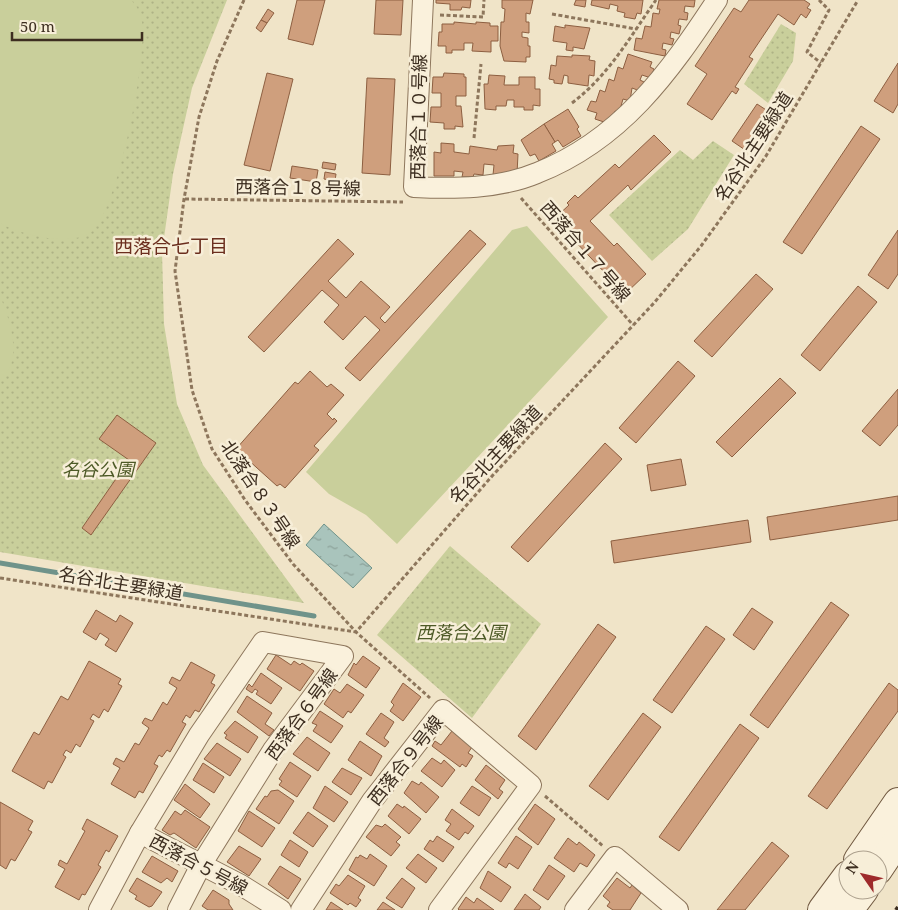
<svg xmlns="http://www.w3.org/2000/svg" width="898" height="910" font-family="'Noto Serif','Noto Sans JP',serif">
	<defs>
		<pattern id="grass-dots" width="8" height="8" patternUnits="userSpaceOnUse" patternTransform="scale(1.25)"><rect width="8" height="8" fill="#c9cf9b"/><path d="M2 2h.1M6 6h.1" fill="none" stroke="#aeb285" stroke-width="1.8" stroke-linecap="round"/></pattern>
		<pattern id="water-ripples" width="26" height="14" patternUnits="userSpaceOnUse" patternTransform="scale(1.25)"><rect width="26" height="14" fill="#a9c4bc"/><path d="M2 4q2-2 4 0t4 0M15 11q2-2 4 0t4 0" fill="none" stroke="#8ba098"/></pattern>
	</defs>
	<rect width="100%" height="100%" fill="#f0e4c8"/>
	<g fill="url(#grass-dots)">
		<polygon points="0,0 227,0 192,88 173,174 162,252 164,324 177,404 203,465 304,603 0,552"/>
		<polygon points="781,24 796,33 793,61 768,103 744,84"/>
		<polygon points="713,141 734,155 688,229 652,261 609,215 680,150 693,160"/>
		<polygon points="450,546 541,624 472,718 377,635"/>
	</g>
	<g fill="#c9cf9b">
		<path d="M 0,0 L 131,0 C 135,4 139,10 141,16 C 150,47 118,213 91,232 C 71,247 20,235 0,223 Z"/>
		<polygon points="527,226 608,317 397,544 366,515 329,494 306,472 512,230"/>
		<path d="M 0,296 C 8,315 19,347 10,367 C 8,372 3,376 0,380 Z"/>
	</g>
	<polygon fill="url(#water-ripples)" stroke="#6f938a" points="324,524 372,568 353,588 306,545"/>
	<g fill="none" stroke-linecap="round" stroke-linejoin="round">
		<polyline stroke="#6f938a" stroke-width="5" points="0,563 314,616"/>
	</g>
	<g fill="#cf9f7d" stroke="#8d5f41">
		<polygon points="297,0 325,0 313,45 288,39"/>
		<polygon points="376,0 403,0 401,35 374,34"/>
		<polygon points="436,0 471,0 470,8 462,7 461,10 450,10 450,4 436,3"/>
		<polygon points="502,0 533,0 530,14 526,13 526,22 529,22 529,33 522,32 522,37 528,38 528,46 530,46 530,57 526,57 526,62 504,61 500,46 501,22 504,22 505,9 502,8"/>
		<polygon points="576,0 586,0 585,7 574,5"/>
		<polygon points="592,0 643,0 641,14 637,13 635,19 624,17 625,13 617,11 618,6 610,4 609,9 591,5"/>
		<polygon points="659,0 695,0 694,7 685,6 684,12 688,13 687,20 679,19 678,25 681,26 679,34 671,32 670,38 674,39 672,45 663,43 662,49 666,50 665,56 634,50 636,38 642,39 645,26 651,27 653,13 659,14 660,9 657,9"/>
		<polygon points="749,0 804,0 810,4 807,8 811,10 806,18 801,14 794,25 778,14 749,57 753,59 735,87 739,89 736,94 732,91 712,120 687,104 707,74 695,66 734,8 741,12"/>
		<polygon points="268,9 274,13 267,23 261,20"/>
		<polygon points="261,20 267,23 261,32 256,28"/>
		<polygon points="454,22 476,24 476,22 490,23 490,26 498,26 498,41 491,41 491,52 472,51 473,43 464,43 464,50 452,50 452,53 446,53 446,46 438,46 439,32 442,32 442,24 454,24"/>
		<polygon points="565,25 590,28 584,49 573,47 573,51 566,50 567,43 553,41 555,26 565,28"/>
		<polygon points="628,54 652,62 650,67 654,69 651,78 642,75 640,80 644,82 640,91 632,88 630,101 623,99 621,106 625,107 622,114 615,111 613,125 595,119 597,113 587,110 591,101 596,102 600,90 605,92 609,79 614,81 618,67 623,69"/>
		<polygon points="572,55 590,56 589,60 595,61 594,76 589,75 588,86 568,83 568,76 564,75 562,84 554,83 554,80 549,79 551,65 556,66 557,56 572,57"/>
		<polygon points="898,63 898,104 893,113 874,101"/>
		<polygon points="267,73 293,79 270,171 244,165"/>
		<polygon points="444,73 464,74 464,77 466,77 466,96 456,96 456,106 461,106 463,127 455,126 455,129 444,129 444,123 430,122 431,107 441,107 441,93 432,93 433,77 443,77"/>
		<polygon points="489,75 505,76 504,85 519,85 519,77 535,77 535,89 540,89 540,106 533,105 533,110 524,110 524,107 514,107 514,100 507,100 506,106 496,106 496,110 485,109 484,84 488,84"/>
		<polygon points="367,78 395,79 390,175 362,173"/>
		<polygon points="757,104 777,117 751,154 732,141"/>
		<polygon points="568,109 579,127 577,129 581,136 563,147 558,140 555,142 544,124"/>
		<polygon points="544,124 555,142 552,144 556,151 539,161 535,154 530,156 521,140"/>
		<polygon points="861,126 880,139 802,254 783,242"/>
		<polygon points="654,135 671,152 631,190 628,185 590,221 614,246 617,243 646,274 625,294 554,219 569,205 567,203 575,195 578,198 615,164 619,168"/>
		<polygon points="441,143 454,144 454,152 469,154 470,146 497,150 498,146 514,145 513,153 518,154 517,174 493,175 494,165 484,164 483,175 474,174 473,177 462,177 463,172 454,171 454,176 434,176 434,152 441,153"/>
		<polygon points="323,162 336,164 335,170 322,168"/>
		<polygon points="292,166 318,170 316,182 290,178"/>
		<polygon points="325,172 336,174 335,181 324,179"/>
		<polygon points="470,230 486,244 360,381 345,368 380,330 365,316 343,340 324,322 339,305 322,290 264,352 248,337 338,239 354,254 328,281 346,298 361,281 390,307 380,318 385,323"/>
		<polygon points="898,230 898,274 888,289 868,275"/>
		<polygon points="756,274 773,289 712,357 694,341"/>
		<polygon points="858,286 877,302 820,371 801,355"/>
		<polygon points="678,361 695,376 636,443 619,428"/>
		<polygon points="310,371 327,387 331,384 344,395 327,414 333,420 334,418 337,421 314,446 319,450 285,488 280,484 277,486 236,449 295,382 298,384"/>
		<polygon points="780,378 796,393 732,457 716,442"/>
		<polygon points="898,389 898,425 880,446 862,431"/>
		<polygon points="117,415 156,443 91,535 82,528 129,460 99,439"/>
		<polygon points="605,443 622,459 528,562 511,547"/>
		<polygon points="681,459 686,485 651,491 647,465"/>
		<polygon points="898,496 898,520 770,540 767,517"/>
		<polygon points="748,520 751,542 614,563 611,541"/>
		<polygon points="831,602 849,615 768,728 750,715"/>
		<polygon points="752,608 773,622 754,650 733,635"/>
		<polygon points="96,610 116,622 120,615 133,623 116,652 105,645 109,639 100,633 96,640 83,632"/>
		<polygon points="598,624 616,637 536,750 518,736"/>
		<polygon points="706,626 725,639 672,713 653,700"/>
		<polygon points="276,655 291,665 294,661 300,665 302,663 314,671 300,691 267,669"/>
		<polygon points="363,656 380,668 366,688 348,675 354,663 356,665"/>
		<polygon points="89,661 121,679 118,684 122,686 108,712 104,709 99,718 93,714 90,719 94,721 80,747 76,744 71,753 66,750 63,755 66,757 52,783 48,781 44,789 12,771 34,732 39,735 61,696 68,700"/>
		<polygon points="191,662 215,675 211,683 215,685 199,712 195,710 190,718 186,715 182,722 186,724 170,752 167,750 162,757 159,755 154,764 158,766 143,793 139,791 135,798 111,784 120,768 113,764 116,758 124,762 135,743 139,745 149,728 142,723 145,718 152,721 163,702 167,705 177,688 169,683 172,677 180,681"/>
		<polygon points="261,673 282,688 271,704 256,694 258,691 255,689 252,693 246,689 249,684 252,687"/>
		<polygon points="403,683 421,697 403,721 390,711 394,705 391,702"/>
		<polygon points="889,683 898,690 898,711 827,809 808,796"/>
		<polygon points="347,684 364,695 351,713 348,711 343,718 324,704 334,689 340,693"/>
		<polygon points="247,696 272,713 265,724 274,730 269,736 237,712"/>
		<polygon points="320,711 343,726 331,743 313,731 317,725 312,723"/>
		<polygon points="381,713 394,722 384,738 389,742 385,747 366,734"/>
		<polygon points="643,713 661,727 608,800 589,786"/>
		<polygon points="235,721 258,737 248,753 225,738 227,735 224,733"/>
		<polygon points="740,724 759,738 679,851 659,837"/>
		<polygon points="452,731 472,747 468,753 473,756 466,767 462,764 460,767 432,746 435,741 441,745"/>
		<polygon points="307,737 330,753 318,771 293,754"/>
		<polygon points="360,741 382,756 371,776 348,760"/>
		<polygon points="217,743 241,759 230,776 204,759"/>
		<polygon points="432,758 441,764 444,760 455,770 442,787 421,771"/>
		<polygon points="290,762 311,776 297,797 279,785 282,781 279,779"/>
		<polygon points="203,763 224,777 214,793 193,780"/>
		<polygon points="486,765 505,780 499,789 503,792 498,799 475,780"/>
		<polygon points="342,768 362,778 351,795 332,782"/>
		<polygon points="412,781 419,785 421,782 439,797 426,813 404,793"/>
		<polygon points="185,784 210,804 200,818 174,800"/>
		<polygon points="325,786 348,802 334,822 313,808"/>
		<polygon points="472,786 491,798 479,816 460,803"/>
		<polygon points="278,790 294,801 279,824 256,809 265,796 267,797 271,791"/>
		<polygon points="0,802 33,821 28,830 32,832 15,861 11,859 6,869 0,865"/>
		<polygon points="397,804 403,808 404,806 421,819 409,834 388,816"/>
		<polygon points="535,804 555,819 538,845 518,829"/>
		<polygon points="452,809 474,826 468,834 465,832 459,840 446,831 451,824 445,820"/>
		<polygon points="185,810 210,827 196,848 174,833 170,835 162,830 175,811 181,815"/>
		<polygon points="249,811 275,828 262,847 238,831"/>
		<polygon points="308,812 328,826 313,847 293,833"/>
		<polygon points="87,819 118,836 109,852 106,850 98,865 101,867 85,895 82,894 79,900 55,887 65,869 58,865 60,860 67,864 85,831 82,829"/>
		<polygon points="385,824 401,837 396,842 400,845 391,856 366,837 376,825 382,827"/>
		<polygon points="437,836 454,847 443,862 424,849 430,840 433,842"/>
		<polygon points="516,836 532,847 518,869 509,863 506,868 498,863"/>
		<polygon points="568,838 577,845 579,842 595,855 587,867 580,863 574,872 554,858"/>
		<polygon points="290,840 308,852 299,867 281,855"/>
		<polygon points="772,842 789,856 745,910 717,910"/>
		<polygon points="239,846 261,859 249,876 227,862"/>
		<polygon points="370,854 387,866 374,886 349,870 356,857 358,858 360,855 367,859"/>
		<polygon points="418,854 437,868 426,883 406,868"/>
		<polygon points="152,856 178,871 172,882 167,878 161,883 142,872"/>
		<polygon points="549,865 565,876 548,900 533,890"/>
		<polygon points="280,866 301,879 288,899 268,884"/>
		<polygon points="488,871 511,887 501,902 480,888"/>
		<polygon points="348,875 365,886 358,898 361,900 356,907 350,903 348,905 330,893 336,884 339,886"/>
		<polygon points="137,878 162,892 152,906 149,907 135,899 137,896 129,891"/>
		<polygon points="402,878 415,888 402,908 386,898"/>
		<polygon points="617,878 630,888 632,885 641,893 630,910 613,910 607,906 610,902 603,896"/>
		<polygon points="213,890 229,900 229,904 233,910 208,910 202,906"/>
		<polygon points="525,894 541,907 539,910 514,910"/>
		<polygon points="466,897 474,903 477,898 494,910 459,910 458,909"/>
		<polygon points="331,902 343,910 326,910"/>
		<polygon points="383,902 395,910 377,910"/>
	</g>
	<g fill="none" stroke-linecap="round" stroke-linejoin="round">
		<g stroke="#8d765c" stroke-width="22">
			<g id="street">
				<path d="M 423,0 L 414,187 C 454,189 499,189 537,173 C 621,140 669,73 717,0"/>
				<polyline points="140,833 199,735 263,642 343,656 273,750 201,865 178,910"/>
				<polyline points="99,910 140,833 241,885 281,910"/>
				<polyline points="301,910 372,801 443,710 531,785 439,910"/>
				<polyline points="575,910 615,857 678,910"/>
			</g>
		</g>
		<g stroke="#6f573f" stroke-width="30">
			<g id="secondary">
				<polyline points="858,860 898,802"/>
				<polyline points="878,870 898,840"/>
				<polyline points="822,910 848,875"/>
				<polyline points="849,910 864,890"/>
			</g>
		</g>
		<g stroke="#8d765c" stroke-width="3" stroke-dasharray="4 2.5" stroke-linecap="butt">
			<polyline points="244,0 217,61 199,117 184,199 175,271 192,390 212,449 245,500 293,564 356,632 430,698"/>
			<polyline points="819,0 829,10 807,52 821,63"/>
			<polyline points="552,14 636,29"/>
			<polyline points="440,15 483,17 484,0"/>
			<path d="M 572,103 C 609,75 630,37 656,0"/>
			<polyline points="474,138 481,64"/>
			<polyline points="521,198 633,325"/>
			<polyline points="185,199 403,202"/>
			<polyline points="0,578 356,632 493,475 654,303 701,246 766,156 858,0"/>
			<polyline points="545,796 603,846"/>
		</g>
		<use href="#street" stroke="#faf1dc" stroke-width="20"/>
		<use href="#secondary" stroke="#faf1dc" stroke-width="28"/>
		<polyline stroke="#3d2e20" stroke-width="4" stroke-dasharray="9 9" stroke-linecap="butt" points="896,910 898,907"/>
	</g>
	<g text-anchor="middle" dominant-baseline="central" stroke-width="5" stroke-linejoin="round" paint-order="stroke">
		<g font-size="18" fill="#3d2e20" stroke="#f7eed8">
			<text transform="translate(418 117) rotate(-89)">西落合１０号線</text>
			<text transform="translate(753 146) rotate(-57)">名谷北主要緑道</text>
			<text transform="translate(298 187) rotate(1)">西落合１８号線</text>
			<text transform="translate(586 251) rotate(49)">西落合１７号線</text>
			<text transform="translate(495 454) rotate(-47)">名谷北主要緑道</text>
			<text transform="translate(261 494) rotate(56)">北落合８３号線</text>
			<text transform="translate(121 583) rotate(9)">名谷北主要緑道</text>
			<text transform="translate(301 714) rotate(-54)">西落合６号線</text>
			<text transform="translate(405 760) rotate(-52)">西落合９号線</text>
			<text transform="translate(199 864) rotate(28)">西落合５号線</text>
		</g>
		<g font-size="18" font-style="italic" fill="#4d5a26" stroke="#f7eed8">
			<text x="98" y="469">名谷公園</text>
			<text x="461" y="632">西落合公園</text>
		</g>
		<g font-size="19" fill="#6b2e1e" stroke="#f7eed8">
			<text x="171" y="246">西落合七丁目</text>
		</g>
	</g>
	<g transform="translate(863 875) rotate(304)"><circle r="24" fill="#f7eed8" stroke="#ada18e"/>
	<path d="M0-4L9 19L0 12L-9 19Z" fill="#9e2a2b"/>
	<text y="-8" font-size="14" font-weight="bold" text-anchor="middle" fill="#3d2e20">N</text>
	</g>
	<path d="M12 32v8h130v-8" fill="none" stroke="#3d2e20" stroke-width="2.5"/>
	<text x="20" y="32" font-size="15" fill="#3d2e20" stroke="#f7eed8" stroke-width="4" paint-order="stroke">50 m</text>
</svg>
